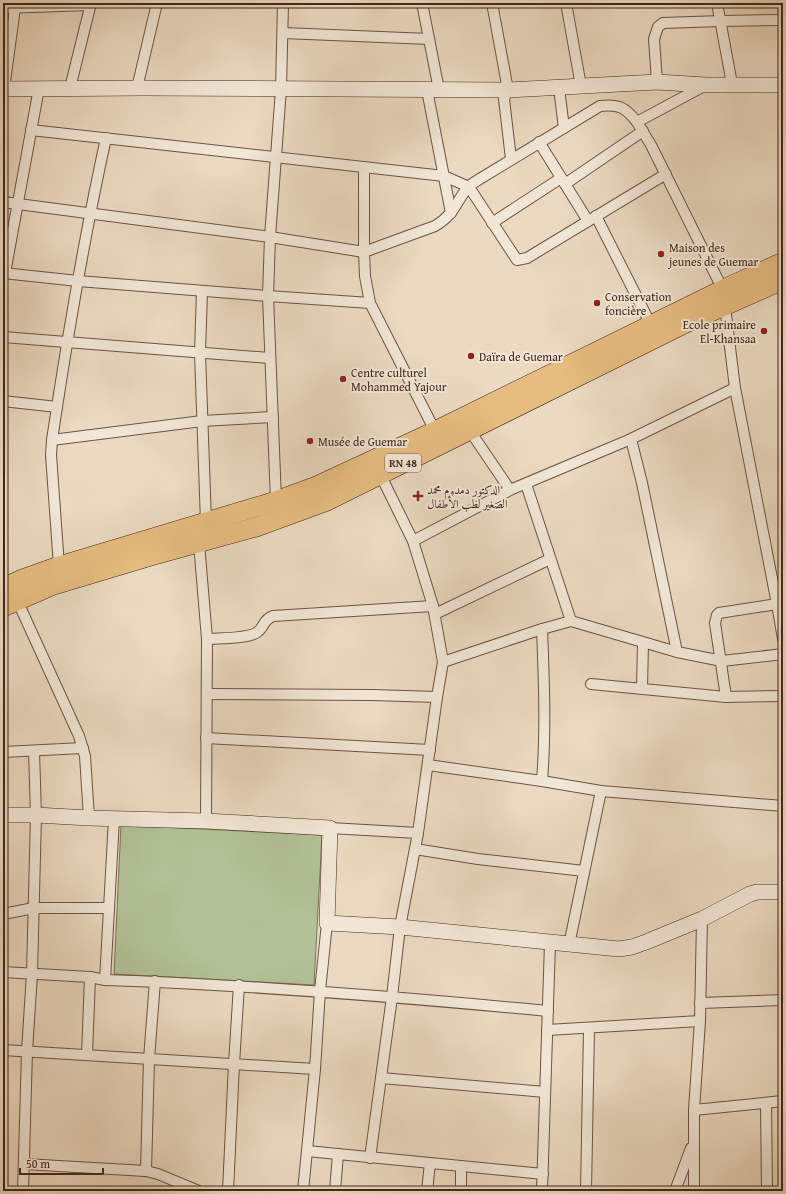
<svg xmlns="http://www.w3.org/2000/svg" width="786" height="1194" font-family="'Gentium Book Plus',Amiri,serif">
	<rect width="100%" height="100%" fill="#ebdac1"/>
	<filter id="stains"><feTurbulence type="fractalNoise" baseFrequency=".005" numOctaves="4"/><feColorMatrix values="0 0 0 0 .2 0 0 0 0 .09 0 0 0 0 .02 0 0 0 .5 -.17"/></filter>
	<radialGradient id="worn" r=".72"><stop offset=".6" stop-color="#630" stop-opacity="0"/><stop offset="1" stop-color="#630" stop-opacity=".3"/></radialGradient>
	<polygon fill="#b2c197" stroke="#7a7459" points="121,825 322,835 314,985 114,974"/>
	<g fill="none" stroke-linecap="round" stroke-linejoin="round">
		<g stroke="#6d5344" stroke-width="12">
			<g id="street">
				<polyline points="422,3 439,90"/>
				<polyline points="492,3 508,90 504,99 511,159"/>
				<polyline points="566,3 581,86"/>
				<polyline points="717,3 732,84"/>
				<polyline points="3,8 90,5"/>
				<polyline points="283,33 429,39"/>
				<polyline points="657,82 654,39 658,27 663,23 721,21 783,20"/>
				<polyline points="70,88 91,3"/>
				<polyline points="137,88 157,3"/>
				<polyline points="559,88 564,128"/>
				<polyline points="4,89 15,8"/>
				<polyline points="427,90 451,213"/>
				<polyline points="637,122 651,145 723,290 735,388 777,604 783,639"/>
				<polyline points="31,130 444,176 469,187 517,260 527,258 666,174"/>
				<polyline points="539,142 588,221"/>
				<polyline points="565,184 643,131"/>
				<polyline points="3,202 270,237 364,252 364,167"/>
				<polyline points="596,216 651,325"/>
				<polyline points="492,223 561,178"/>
				<polyline points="3,273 78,281 268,296 270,237 281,89 283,3"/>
				<polyline points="5,273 39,88"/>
				<polyline points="202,291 200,353 206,522"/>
				<polyline points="3,337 270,358"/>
				<polyline points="3,401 57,407"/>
				<path d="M 435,431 L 370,303 L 365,276 L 364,252 L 435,226 C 455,214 455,203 468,187 C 471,184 475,182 478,180 L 600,106 C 619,104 625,107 637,122 L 704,86"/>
				<polyline points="470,431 510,490"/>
				<polyline points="631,439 642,483 677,652"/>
				<polyline points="52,440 202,421 273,417"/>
				<polyline points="526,484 571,621"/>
				<polyline points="276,501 268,296 370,303"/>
				<polyline points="413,541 510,490 631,439 735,388"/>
				<polyline points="199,543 207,639 206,821"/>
				<path d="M 59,566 L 51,455 L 52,440 C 67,339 84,238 106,138"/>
				<polyline points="17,600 79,736 85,756 89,818"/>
				<polyline points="435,614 550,559"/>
				<path d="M 207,639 C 220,638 245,639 256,633 C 265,628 262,620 273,616 L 433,606"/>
				<polyline points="443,662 542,629 571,621 677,652 722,661 783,654"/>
				<polyline points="591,684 726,697 783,696"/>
				<polyline points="642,689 643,643"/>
				<polyline points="207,694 372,695 437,697"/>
				<polyline points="726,697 715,623 717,615 719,613 777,604"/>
				<polyline points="206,738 430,750"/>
				<polyline points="3,752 83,748"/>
				<path d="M 428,765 L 542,781 C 546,731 544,680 542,629"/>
				<polyline points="542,781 601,791 783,806"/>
				<polyline points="330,828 418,833"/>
				<polyline points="415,849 478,859 584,871"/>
				<polyline points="3,914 34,908 109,908"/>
				<polyline points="702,919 700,1021 694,1110 783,1101"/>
				<polyline points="569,945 601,791"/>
				<path d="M 3,972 L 90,977 L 105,980 C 253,985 400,997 548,1011"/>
				<polyline points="105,980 114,819"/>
				<polyline points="700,1003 783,1000"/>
				<polyline points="547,1030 700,1021"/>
				<polyline points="3,1050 315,1069"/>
				<polyline points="87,1055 90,977"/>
				<polyline points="381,1078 545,1092"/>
				<polyline points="766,1103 767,1191"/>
				<polyline points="307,1151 543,1174"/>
				<polyline points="370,1158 392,997 400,927 418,833 437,697 443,662 433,606 413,541 380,474"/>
				<polyline points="24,1164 146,1171 158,1174 199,1191"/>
				<polyline points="146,1171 149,1059 155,981"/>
				<polyline points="23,1191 27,1051 32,974 36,815 34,751"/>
				<polyline points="228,1191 234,1064 239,985"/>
				<polyline points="303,1191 315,1069 320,991 327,923"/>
				<polyline points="335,1191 338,1154"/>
				<polyline points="427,1191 430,1163"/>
				<polyline points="461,1191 461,1166"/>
				<polyline points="542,1191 550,943"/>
				<polyline points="586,1191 589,1028"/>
				<polyline points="675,1191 691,1148"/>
				<polyline points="694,1191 694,1110"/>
			</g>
		</g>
		<g stroke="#43261b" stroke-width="16">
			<g id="secondary">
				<polyline points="3,89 143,88 508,90 657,82 706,85 783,85"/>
				<polyline points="3,815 36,815 89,818 206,821 330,828 327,923 400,927 619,949 632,947 646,942 702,919 750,894 757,892 783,892"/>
			</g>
		</g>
		<g stroke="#43261b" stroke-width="20">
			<g id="highway">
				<polyline points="3,588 20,580 59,566 276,501 314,487 435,431 728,287 783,262"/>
				<polyline points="3,607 51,586 151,556 256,527 327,501 688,322 783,280"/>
			</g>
		</g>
		<use href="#street" stroke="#f2e7d7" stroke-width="10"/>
		<use href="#secondary" stroke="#f2e7d7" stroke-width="15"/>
		<use href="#highway" stroke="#e6bd80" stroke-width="19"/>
	</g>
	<g fill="#8f2418" stroke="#f2e7d7" stroke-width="1.5">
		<circle cx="661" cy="254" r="4"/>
		<circle cx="597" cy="303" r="4"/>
		<circle cx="764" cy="331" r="4"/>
		<circle cx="471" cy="356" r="4"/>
		<circle cx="343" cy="379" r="4"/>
		<circle cx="310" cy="441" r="4"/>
		<path d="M416 490h4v4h4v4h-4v4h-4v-4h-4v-4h4z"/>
	</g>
	<g text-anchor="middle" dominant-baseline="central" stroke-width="4" stroke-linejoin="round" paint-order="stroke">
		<rect fill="#f2e7d7" stroke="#786053" stroke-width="1" x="385" y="454" width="36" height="18" rx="3"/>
		<g font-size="11" font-weight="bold" fill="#43261b">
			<text x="403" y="463">RN 48</text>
		</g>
		<g font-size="12" fill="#43261b" stroke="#f2e7d7" text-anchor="start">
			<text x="669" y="247">Maison des<tspan x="669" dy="14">jeunes de Guemar</tspan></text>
			<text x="605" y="296">Conservation<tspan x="605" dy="14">foncière</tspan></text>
			<text x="756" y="324" text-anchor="end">Ecole primaire<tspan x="756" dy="14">El-Khansaa</tspan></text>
			<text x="479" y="356">Daïra de Guemar</text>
			<text x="351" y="372">Centre culturel<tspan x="351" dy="14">Mohammed Yajour</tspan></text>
			<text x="318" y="441">Musée de Guemar</text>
			<text x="427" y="489">الدكتور دمدوم محمد<tspan x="427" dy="14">الصغير لطب الأطفال</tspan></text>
		</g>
	</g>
	<rect width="786" height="1194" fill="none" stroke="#ebdac1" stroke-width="16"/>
	<rect x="4" y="4" width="778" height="1186" fill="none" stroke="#43261b" stroke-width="2"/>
	<rect x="8" y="8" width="770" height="1178" fill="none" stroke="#43261b"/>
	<path d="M20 1168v6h83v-6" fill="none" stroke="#43261b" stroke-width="2"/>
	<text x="26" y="1168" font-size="12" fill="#43261b" stroke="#f2e7d7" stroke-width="3" paint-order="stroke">50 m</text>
	<rect width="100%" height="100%" filter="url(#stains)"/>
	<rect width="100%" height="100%" fill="url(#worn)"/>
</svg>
